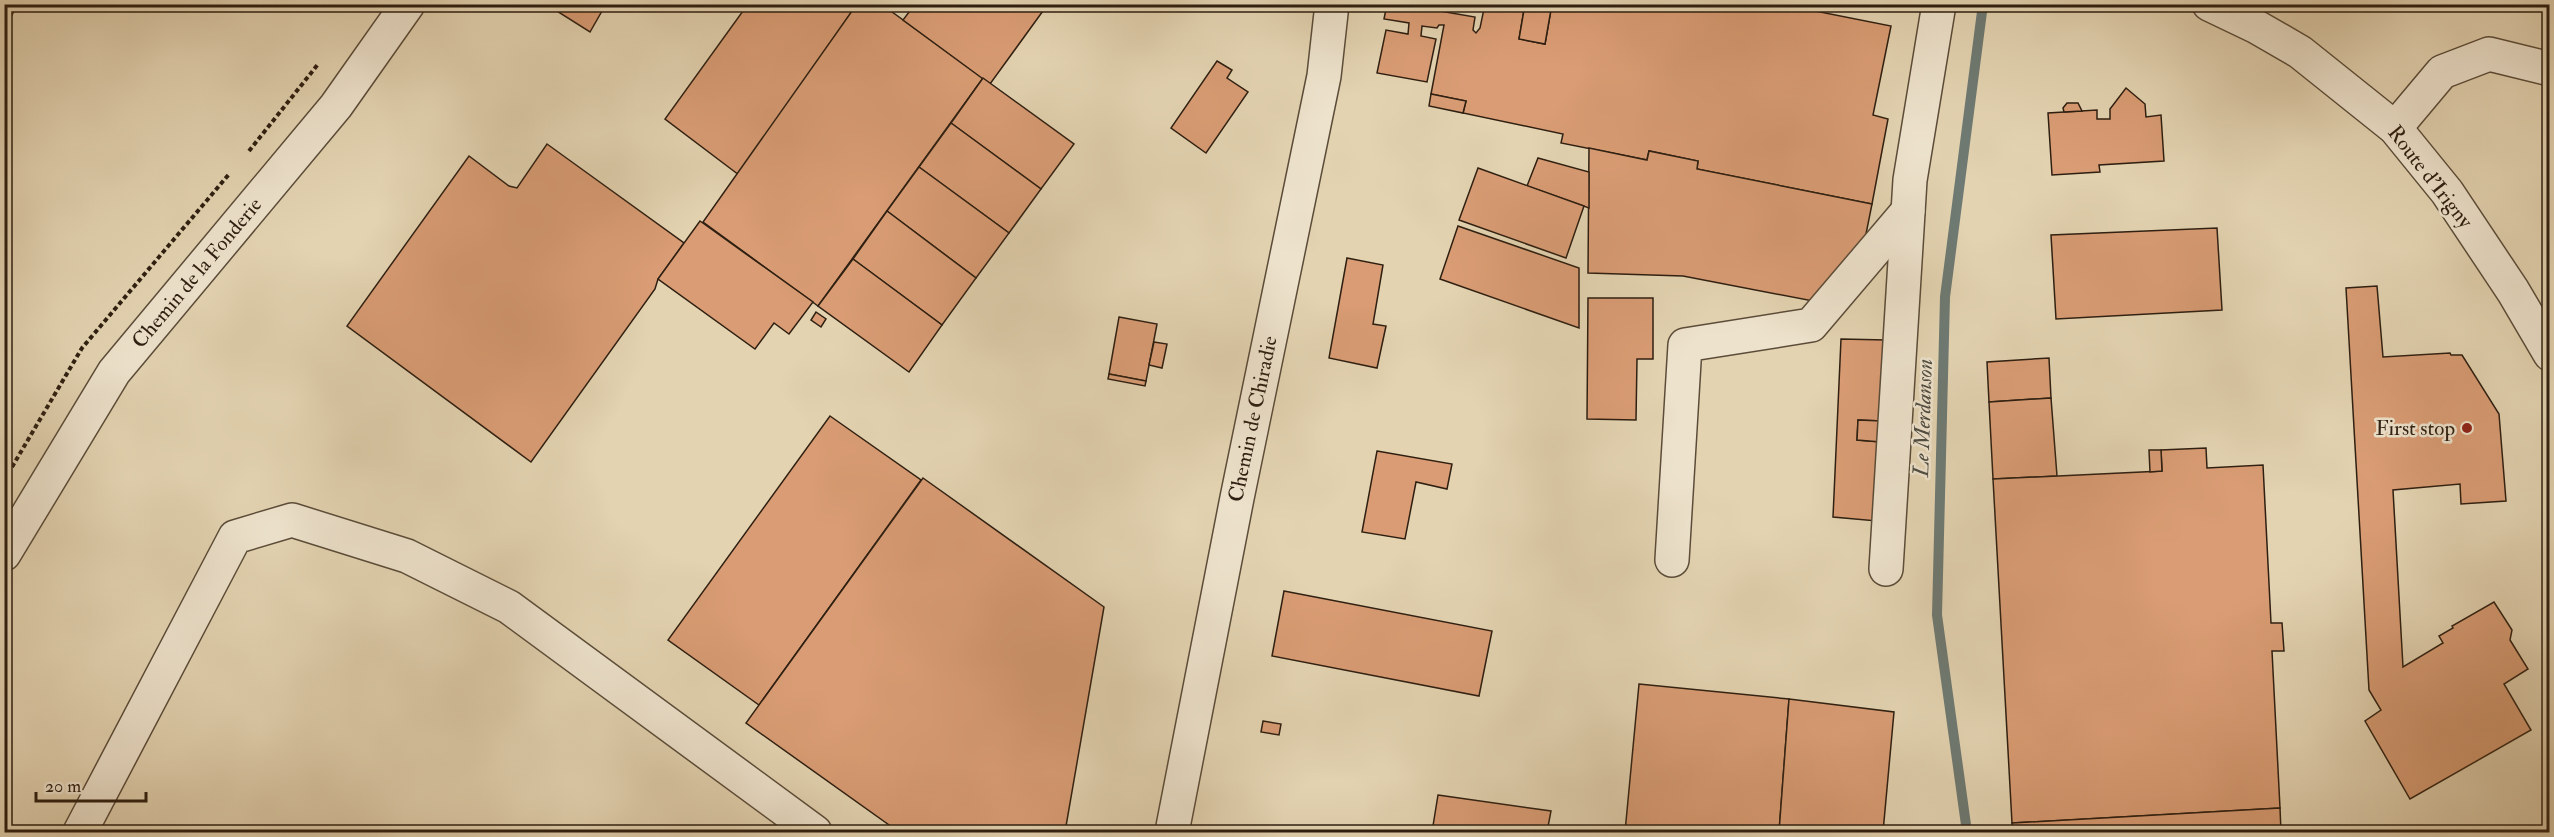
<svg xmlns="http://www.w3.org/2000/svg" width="2554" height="837" font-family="'IM FELL Double Pica',serif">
	<rect width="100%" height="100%" fill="#e3d3b1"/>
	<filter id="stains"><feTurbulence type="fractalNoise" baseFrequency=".00333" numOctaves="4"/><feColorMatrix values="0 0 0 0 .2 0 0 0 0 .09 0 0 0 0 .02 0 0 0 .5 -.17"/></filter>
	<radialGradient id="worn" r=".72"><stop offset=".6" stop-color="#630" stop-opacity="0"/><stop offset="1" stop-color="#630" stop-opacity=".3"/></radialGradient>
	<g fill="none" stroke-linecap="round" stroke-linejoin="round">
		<polyline stroke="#6e7a73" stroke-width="10" points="1967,832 1937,615 1945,297 1983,4"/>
	</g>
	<g fill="#d99c74" stroke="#2e1f11" stroke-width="1.5">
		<polygon points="554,4 606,4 590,32 552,8"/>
		<polygon points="748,4 857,4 739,175 665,119"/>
		<polygon points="857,4 881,4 983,78 818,306 703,222"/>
		<polygon points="915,4 1048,4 990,84 903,20"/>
		<polygon points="1387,4 1449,4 1440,11 1475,17 1473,30 1476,33 1480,28 1485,4 1525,4 1519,39 1545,44 1552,4 1780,4 1891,26 1873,115 1888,119 1872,204 1697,169 1698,161 1649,151 1647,160 1561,143 1563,134 1463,113 1466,101 1431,94 1444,25 1439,25 1437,28 1422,26 1421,36 1436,39 1427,82 1377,73 1386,30 1408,34 1409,23 1384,19"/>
		<polygon points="1525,4 1552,4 1545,44 1519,39"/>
		<polygon points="1217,61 1232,70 1227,78 1248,92 1206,153 1171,128"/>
		<polygon points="983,78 1074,144 1041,189 951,123"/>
		<polygon points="2126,88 2145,104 2146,117 2161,115 2164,161 2099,165 2100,172 2052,175 2048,113 2097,110 2097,119 2110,119 2110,109"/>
		<polygon points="1431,94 1466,101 1463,113 1429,106"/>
		<polygon points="2067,103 2078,103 2082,111 2064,112 2063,108"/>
		<polygon points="951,123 1041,189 1009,233 919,167"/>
		<polygon points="547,144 684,243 658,279 655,289 531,462 347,326 469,156 509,186 517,188"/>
		<polygon points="1589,148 1647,160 1649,151 1698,161 1697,169 1872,204 1865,239 1813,301 1683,276 1588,273"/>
		<polygon points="1538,158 1589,172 1589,208 1527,186"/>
		<polygon points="919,167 1009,233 976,278 887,211"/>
		<polygon points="1478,168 1584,206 1566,258 1459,220"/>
		<polygon points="887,211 976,278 942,325 853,259"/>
		<polygon points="700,221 813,302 789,334 774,323 755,349 658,279"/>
		<polygon points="1458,226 1579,268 1579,328 1440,279"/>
		<polygon points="2217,228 2222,310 2056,319 2051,235"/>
		<polygon points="1347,258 1383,265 1373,324 1386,326 1377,368 1329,358"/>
		<polygon points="853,259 942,325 909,372 818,306"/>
		<polygon points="2377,286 2383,357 2450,353 2451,355 2462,355 2499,414 2506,501 2461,504 2460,484 2393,490 2403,667 2443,643 2439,636 2453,628 2452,626 2494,602 2512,630 2510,640 2528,669 2504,684 2531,730 2410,799 2365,721 2381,710 2369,690 2346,288"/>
		<polygon points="1588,298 1653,298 1653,359 1637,359 1636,420 1587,419"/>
		<polygon points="816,312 826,319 821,327 811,320"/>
		<polygon points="1119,317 1157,324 1146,381 1109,374"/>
		<polygon points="1841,339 1886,340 1882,421 1858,420 1857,440 1881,442 1877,521 1833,517"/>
		<polygon points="1154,342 1167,344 1162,368 1149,365"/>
		<polygon points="2049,358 2051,398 1989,402 1987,362"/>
		<polygon points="1109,374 1146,381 1145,386 1108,379"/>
		<polygon points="2051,398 2057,476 1993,479 1989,402"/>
		<polygon points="830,416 921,480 759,705 668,640"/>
		<polygon points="1858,420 1882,421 1881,442 1857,440"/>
		<polygon points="2206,448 2207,468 2263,465 2271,623 2282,623 2284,651 2272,651 2280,808 2012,823 1993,479 2162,471 2161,450"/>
		<polygon points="2149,450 2161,450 2162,471 2150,472"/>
		<polygon points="1377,451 1452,464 1447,489 1416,482 1405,539 1362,532"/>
		<polygon points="923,478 1104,607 1065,832 899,832 746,723"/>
		<polygon points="1284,591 1492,631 1479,696 1272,656"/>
		<polygon points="1639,684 1789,699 1779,832 1625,832"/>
		<polygon points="1789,699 1894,712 1883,832 1779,832"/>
		<polygon points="1263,721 1281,724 1279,735 1261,732"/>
		<polygon points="1438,795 1551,811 1547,832 1432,832"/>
		<polygon points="2280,808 2281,832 2013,832 2012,823"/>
	</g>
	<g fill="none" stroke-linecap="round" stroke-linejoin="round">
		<g stroke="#5b4c39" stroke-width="36">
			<g id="minor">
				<polyline points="2209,4 2255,26 2300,52 2395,128 2447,192 2513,291 2550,354"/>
				<polyline points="2395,128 2442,72 2489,54 2550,69"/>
				<polyline points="4,554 114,372 336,106 408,4"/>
				<polyline points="1672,560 1685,345 1811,325 1908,211"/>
				<polyline points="1886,569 1910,180 1939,4"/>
				<polyline points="80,832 235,537 292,520 407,556 509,607 815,832"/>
				<polyline points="1172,832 1237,498 1324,76 1332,4"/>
			</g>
		</g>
		<g stroke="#2e1f11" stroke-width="4" stroke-dasharray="4.5 3" stroke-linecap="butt">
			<polyline points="249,151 319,63"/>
			<polyline points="12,467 82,348 230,173"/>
		</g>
		<use href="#minor" stroke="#ede2cc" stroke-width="33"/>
		<g stroke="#2e1f11" stroke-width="7">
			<polyline id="rail" points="4,23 15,4"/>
		</g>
		<use href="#rail" stroke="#ede2cc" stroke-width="4.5" stroke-dasharray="14" stroke-linecap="butt"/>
	</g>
	<circle fill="#8f2418" stroke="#ede2cc" stroke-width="2" cx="2467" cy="428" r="6"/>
	<g text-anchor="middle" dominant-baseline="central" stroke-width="5" stroke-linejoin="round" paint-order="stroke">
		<g font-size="21" fill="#2e1f11" stroke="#ede2cc">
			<text transform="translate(2430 177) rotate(52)">Route d'Irigny</text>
			<text transform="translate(197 273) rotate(-50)">Chemin de la Fonderie</text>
			<text transform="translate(1253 419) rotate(-78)">Chemin de Chiradie</text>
		</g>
		<g font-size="21" fill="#2e1f11" stroke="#ede2cc" text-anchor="end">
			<text x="2455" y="428">First stop</text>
		</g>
		<g font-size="22" font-style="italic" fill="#4e4c42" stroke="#ede2cc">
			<text transform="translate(1923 418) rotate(-88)">Le Merdanson</text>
		</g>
	</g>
	<rect width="2554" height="837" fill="none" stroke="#e3d3b1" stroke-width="24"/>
	<rect x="6" y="6" width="2542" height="825" fill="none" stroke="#2e1f11" stroke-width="3"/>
	<rect x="12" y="12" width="2530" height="813" fill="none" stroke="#2e1f11" stroke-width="1.5"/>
	<path d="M36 792v9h110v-9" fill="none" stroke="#2e1f11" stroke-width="3"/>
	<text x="45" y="792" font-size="18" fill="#2e1f11" stroke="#ede2cc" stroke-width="4.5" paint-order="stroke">20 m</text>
	<rect width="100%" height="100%" filter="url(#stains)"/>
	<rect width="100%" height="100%" fill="url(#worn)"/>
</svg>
